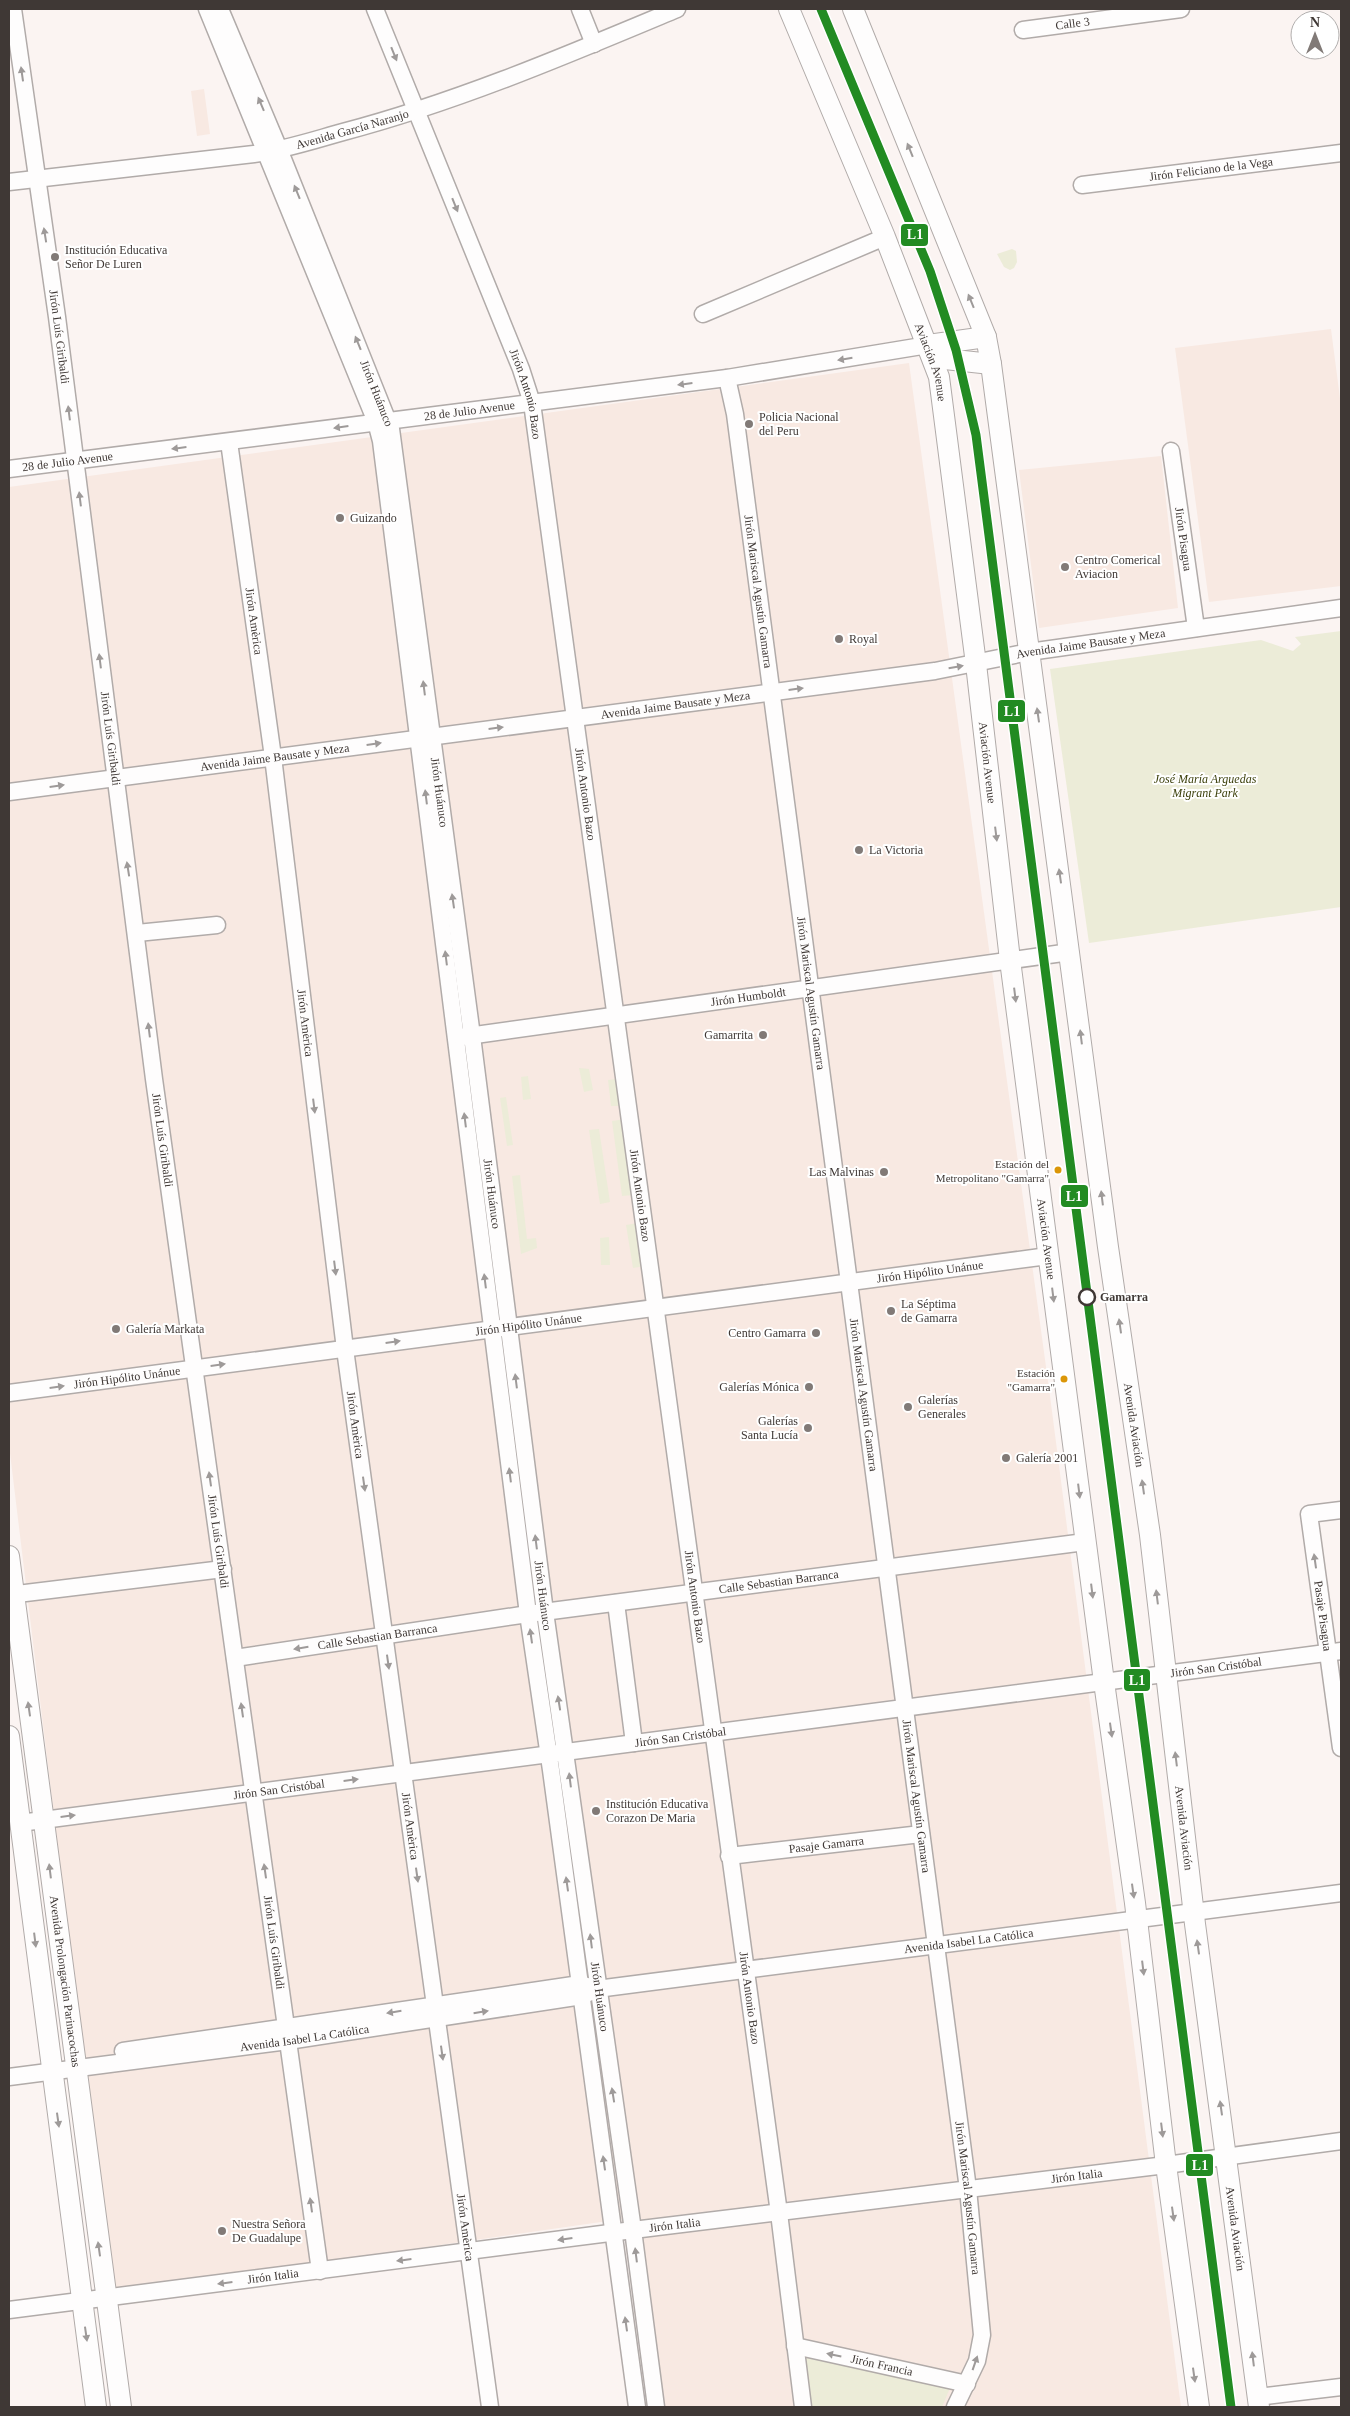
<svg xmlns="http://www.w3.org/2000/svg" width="1350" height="2416" font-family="'Times New Roman',serif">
	<rect width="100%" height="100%" fill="#fbf4f2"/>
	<g fill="#f8e9e2">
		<polygon points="204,89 210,134 197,136 191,91"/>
		<polygon points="1331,329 1341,406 1341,586 1209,602 1175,348"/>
		<polygon points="909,363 1050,1396 1181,2407 647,2407 622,2219 112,2292 9,1445 9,487"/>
		<polygon points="1161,456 1178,608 1039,628 1019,470"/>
	</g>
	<g fill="#ececd8">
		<polygon points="1012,249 1016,251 1017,262 1014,268 1010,270 1004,267 997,254"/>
		<polygon points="1341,631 1341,907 1089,943 1050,669 1261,640 1293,651 1301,644 1295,637"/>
		<polygon points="579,1068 589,1069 593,1090 584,1092"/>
		<polygon points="528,1076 531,1099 523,1100 521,1077"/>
		<polygon points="616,1079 619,1106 611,1106 608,1080"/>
		<polygon points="506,1097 513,1145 507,1146 500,1098"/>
		<polygon points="625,1119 634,1195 622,1196 612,1121"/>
		<polygon points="599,1129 610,1202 600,1204 589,1130"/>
		<polygon points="520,1175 527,1239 536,1238 537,1248 521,1254 512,1176"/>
		<polygon points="638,1223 645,1266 633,1268 626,1225"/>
		<polygon points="609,1237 610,1265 601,1265 600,1238"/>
		<polygon points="798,2351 950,2388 942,2407 805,2407"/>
	</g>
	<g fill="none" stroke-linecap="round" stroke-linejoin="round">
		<g stroke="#b1aba9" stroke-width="19">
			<g id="minor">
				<path id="s1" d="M 13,9 L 57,317 L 154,1079 L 320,2271"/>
				<polyline points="207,9 376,422 381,441 528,1614 551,1770 637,2407"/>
				<path id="s2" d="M 220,9 L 279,149 L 391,429 L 472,1036 L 545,1612 L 633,2230 L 656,2407"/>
				<path id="s3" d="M 375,9 L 521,369 L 532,403 L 779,2213 L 803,2407"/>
				<polyline points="580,9 594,44"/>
				<path id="s4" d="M 1023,30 L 1181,9"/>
				<path id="s5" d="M 9,182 L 254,154 C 284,150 314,140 343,132 C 457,102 567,55 677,9"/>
				<path id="s6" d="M 1082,185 L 1341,153"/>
				<polyline points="703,314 885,237"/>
				<path id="s7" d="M 727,378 L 735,414 L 968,2189 L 982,2335 L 977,2361 L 955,2407"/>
				<path id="s8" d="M 229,442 L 273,757 L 345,1349 L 490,2407"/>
				<path id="s9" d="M 1171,451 L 1196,628"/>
				<path id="s10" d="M 9,469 L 727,378 L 928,345"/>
				<path id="s11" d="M 9,792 L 935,671 L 1029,652 L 1341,608"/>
				<polyline points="137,933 217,925"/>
				<path id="s12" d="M 461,1037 L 1070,952"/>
				<path id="s13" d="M 9,1393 L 1048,1256"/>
				<path id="s14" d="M 1341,1510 L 1309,1514 L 1341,1748"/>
				<polyline points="9,1595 223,1569"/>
				<polyline points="616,1603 634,1743"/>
				<path id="s15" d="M 235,1658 L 528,1614 L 1085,1542"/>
				<path id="s16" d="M 20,1823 L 1341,1651"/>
				<path id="s17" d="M 729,1856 L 921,1834"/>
				<polyline points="123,2051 580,1984 590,1987"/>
				<path id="s18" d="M 9,2077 L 288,2041 L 582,1996 L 597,1989 L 1341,1893"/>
				<path id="s19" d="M 9,2310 L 633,2230 L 1166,2165 L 1341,2141"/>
				<path id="s20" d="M 795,2346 L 967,2384"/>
				<polyline points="1258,2397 1341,2387"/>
			</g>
		</g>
		<g stroke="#b1aba9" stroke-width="22">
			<g id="major">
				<path id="s21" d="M 789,9 L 885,237 L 939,377 L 976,664 L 1010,960 L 1104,1682 L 1135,1903 L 1166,2165 L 1199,2407"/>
				<path id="s22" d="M 853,9 L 986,337 L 991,364 L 1108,1247 L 1150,1535 L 1195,1924 L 1259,2407"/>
				<polyline points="928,345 945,359 991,364"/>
				<polyline points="928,345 986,337"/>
				<path id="s23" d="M 9,1556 L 121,2407"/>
				<polyline points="9,1736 96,2407"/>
			</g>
		</g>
		<use href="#minor" stroke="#fefdfd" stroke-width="16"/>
		<use href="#major" stroke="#fefdfd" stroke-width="20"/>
		<g stroke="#fff" stroke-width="12">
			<polyline id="metro-1" points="821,9 930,271 956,350 976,435 1231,2407"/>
		</g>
		<use href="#metro-1" stroke="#228b22" stroke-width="9"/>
	</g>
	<defs><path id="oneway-solid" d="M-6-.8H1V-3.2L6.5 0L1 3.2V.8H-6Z" transform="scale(1.25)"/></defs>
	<g fill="#9e9a99">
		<use href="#oneway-solid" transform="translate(394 54) rotate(68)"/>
		<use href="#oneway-solid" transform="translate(22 74) rotate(-98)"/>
		<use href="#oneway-solid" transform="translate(261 104) rotate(-113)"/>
		<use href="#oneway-solid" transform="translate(910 150) rotate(-112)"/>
		<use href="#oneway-solid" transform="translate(297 192) rotate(-112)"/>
		<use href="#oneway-solid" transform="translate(455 205) rotate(68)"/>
		<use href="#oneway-solid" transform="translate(45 235) rotate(-99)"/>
		<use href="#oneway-solid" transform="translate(971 301) rotate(-112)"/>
		<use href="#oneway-solid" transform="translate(358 343) rotate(-112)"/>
		<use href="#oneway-solid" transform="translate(845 359) rotate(171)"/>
		<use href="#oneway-solid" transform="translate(685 384) rotate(173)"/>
		<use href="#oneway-solid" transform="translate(69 413) rotate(-97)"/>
		<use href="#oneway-solid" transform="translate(341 427) rotate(172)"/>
		<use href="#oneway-solid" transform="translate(179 448) rotate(173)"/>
		<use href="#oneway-solid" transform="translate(80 499) rotate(-97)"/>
		<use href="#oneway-solid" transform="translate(100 661) rotate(-97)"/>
		<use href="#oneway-solid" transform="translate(956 667) rotate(-10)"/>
		<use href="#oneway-solid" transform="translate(424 688) rotate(-97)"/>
		<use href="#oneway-solid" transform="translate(796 689) rotate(-7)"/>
		<use href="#oneway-solid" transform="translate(1038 715) rotate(-98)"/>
		<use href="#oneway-solid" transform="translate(496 728) rotate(-7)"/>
		<use href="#oneway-solid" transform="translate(374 744) rotate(-8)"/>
		<use href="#oneway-solid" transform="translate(57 786) rotate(-8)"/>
		<use href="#oneway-solid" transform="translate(426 797) rotate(-97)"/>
		<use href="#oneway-solid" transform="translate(996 834) rotate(83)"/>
		<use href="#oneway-solid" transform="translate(128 869) rotate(-99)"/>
		<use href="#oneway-solid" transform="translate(1060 876) rotate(-98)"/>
		<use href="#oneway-solid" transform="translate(453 901) rotate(-98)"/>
		<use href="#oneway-solid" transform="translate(446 958) rotate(-97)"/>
		<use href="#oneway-solid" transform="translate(1015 995) rotate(83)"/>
		<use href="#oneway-solid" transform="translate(149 1030) rotate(-97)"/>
		<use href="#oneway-solid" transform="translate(1081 1037) rotate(-97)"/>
		<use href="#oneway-solid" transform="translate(314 1106) rotate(83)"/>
		<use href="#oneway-solid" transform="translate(465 1120) rotate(-97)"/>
		<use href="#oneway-solid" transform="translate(1102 1198) rotate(-97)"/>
		<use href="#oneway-solid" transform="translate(335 1268) rotate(83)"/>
		<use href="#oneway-solid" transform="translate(485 1281) rotate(-97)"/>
		<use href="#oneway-solid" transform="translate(1053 1295) rotate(83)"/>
		<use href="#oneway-solid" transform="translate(1120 1326) rotate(-98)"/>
		<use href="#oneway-solid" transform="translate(393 1342) rotate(-8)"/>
		<use href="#oneway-solid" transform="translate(218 1365) rotate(-8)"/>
		<use href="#oneway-solid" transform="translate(516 1381) rotate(-97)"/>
		<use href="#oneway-solid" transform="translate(57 1387) rotate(-8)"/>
		<use href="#oneway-solid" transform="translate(510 1475) rotate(-97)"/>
		<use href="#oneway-solid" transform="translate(210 1479) rotate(-98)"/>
		<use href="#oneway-solid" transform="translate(364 1484) rotate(82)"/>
		<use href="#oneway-solid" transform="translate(1143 1487) rotate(-98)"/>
		<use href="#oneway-solid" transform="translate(1079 1491) rotate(83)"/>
		<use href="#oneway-solid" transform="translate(536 1542) rotate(-97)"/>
		<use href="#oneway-solid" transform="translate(1315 1561) rotate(-98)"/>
		<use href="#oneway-solid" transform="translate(1092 1591) rotate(83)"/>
		<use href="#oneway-solid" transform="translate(1157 1597) rotate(-97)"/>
		<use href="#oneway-solid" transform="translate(531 1636) rotate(-98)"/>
		<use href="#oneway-solid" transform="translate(301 1648) rotate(171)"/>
		<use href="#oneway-solid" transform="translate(388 1662) rotate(82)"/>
		<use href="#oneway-solid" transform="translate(559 1703) rotate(-99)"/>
		<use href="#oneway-solid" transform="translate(29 1709) rotate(-98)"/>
		<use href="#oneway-solid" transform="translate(242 1710) rotate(-98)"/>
		<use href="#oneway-solid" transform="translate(1111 1730) rotate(82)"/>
		<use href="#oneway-solid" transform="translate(1176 1759) rotate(-97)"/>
		<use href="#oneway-solid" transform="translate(351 1780) rotate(-7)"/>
		<use href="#oneway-solid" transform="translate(570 1780) rotate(-97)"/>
		<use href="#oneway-solid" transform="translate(68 1816) rotate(-7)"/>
		<use href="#oneway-solid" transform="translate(50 1871) rotate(-97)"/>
		<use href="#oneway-solid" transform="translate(265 1871) rotate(-98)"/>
		<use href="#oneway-solid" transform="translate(417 1875) rotate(82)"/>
		<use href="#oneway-solid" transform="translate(567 1884) rotate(-98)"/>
		<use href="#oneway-solid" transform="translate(1133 1891) rotate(82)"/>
		<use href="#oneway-solid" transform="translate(35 1940) rotate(83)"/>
		<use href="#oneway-solid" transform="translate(591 1941) rotate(-97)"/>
		<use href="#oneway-solid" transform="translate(1198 1947) rotate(-98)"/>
		<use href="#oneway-solid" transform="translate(1143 1968) rotate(83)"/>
		<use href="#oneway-solid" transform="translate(394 2012) rotate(171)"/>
		<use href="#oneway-solid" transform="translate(481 2012) rotate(-9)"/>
		<use href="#oneway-solid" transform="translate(442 2053) rotate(82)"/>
		<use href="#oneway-solid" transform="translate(613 2095) rotate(-99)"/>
		<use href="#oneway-solid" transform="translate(1221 2108) rotate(-98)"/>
		<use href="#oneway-solid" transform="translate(58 2120) rotate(82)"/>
		<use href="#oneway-solid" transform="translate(1162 2130) rotate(83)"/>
		<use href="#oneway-solid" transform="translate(604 2163) rotate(-98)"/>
		<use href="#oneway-solid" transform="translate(311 2205) rotate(-98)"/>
		<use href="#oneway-solid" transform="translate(1173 2214) rotate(82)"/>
		<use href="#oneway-solid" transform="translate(565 2239) rotate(172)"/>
		<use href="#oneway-solid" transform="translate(99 2249) rotate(-98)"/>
		<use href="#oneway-solid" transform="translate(636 2255) rotate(-97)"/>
		<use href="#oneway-solid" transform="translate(404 2260) rotate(173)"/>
		<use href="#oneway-solid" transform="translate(225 2283) rotate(173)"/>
		<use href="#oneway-solid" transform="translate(626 2324) rotate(-98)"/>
		<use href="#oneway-solid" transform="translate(86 2334) rotate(82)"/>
		<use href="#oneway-solid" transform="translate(834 2355) rotate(-168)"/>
		<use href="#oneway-solid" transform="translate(1253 2359) rotate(-97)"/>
		<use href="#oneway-solid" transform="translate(975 2363) rotate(-71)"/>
		<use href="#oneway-solid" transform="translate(1194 2375) rotate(82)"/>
	</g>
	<g fill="#817a77" stroke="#fff" stroke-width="2">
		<circle cx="55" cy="257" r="5"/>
		<circle cx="749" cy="424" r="5"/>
		<circle cx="340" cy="518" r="5"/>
		<circle cx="1065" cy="567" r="5"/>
		<circle cx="839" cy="639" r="5"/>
		<circle cx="859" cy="850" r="5"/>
		<circle cx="763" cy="1035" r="5"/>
		<circle cx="884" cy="1172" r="5"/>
		<circle cx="891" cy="1311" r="5"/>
		<circle cx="116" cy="1329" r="5"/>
		<circle cx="816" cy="1333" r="5"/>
		<circle cx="809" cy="1387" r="5"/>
		<circle cx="908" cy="1407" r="5"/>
		<circle cx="808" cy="1428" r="5"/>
		<circle cx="1006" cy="1458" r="5"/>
		<circle cx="596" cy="1811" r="5"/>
		<circle cx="222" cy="2231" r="5"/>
	</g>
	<g fill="#db9608" stroke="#fff" stroke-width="2">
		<circle cx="1058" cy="1170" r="4.5"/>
		<circle cx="1064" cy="1379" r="4.5"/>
	</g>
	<circle fill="#fff" stroke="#3f3835" stroke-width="2.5" cx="1087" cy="1297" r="8"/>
	<g text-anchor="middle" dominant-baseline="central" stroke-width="4" stroke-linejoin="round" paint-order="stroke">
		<g font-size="11" fill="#3f3835" stroke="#fff" text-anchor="end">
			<text x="1049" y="1164">Estación del<tspan x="1049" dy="14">Metropolitano "Gamarra"</tspan></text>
			<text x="1055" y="1373">Estación<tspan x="1055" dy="14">"Gamarra"</tspan></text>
		</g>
		<g font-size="12" fill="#3f3835" stroke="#fff">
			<text stroke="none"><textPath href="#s4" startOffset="50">Calle 3</textPath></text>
			<text stroke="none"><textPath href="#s5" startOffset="348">Avenida García Naranjo</textPath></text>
			<text stroke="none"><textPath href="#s6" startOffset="130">Jirón Feliciano de la Vega</textPath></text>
			<text stroke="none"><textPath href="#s1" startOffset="331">Jirón Luís Giribaldi</textPath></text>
			<text stroke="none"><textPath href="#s21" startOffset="381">Aviación Avenue</textPath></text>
			<text stroke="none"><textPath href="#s2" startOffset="415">Jirón Huánuco</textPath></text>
			<text stroke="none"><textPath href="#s3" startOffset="414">Jirón Antonio Bazo</textPath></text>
			<text stroke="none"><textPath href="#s10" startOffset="464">28 de Julio Avenue</textPath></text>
			<text stroke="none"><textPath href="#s10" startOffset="59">28 de Julio Avenue</textPath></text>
			<text stroke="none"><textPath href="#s9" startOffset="89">Jirón Pisagua</textPath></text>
			<text stroke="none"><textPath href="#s7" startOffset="216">Jirón Mariscal Agustín Gamarra</textPath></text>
			<text stroke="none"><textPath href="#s8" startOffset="181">Jirón Amèrica</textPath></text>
			<text stroke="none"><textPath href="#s11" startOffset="1092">Avenida Jaime Bausate y Meza</textPath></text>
			<text stroke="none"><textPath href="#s11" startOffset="672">Avenida Jaime Bausate y Meza</textPath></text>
			<text stroke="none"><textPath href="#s1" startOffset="736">Jirón Luís Giribaldi</textPath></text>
			<text stroke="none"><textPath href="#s11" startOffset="268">Avenida Jaime Bausate y Meza</textPath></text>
			<text stroke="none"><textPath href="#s21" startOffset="786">Aviación Avenue</textPath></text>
			<text stroke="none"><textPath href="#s2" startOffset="820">Jirón Huánuco</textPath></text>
			<text stroke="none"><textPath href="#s3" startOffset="819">Jirón Antonio Bazo</textPath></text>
			<text stroke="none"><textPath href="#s7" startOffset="621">Jirón Mariscal Agustín Gamarra</textPath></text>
			<text stroke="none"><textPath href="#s12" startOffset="290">Jirón Humboldt</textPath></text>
			<text stroke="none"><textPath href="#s8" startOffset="586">Jirón Amèrica</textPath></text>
			<text stroke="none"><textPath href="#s1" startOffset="1141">Jirón Luís Giribaldi</textPath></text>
			<text stroke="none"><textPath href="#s2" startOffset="1225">Jirón Huánuco</textPath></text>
			<text stroke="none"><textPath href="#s3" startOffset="1224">Jirón Antonio Bazo</textPath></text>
			<text stroke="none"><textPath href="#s21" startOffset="1266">Aviación Avenue</textPath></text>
			<text stroke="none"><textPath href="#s13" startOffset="929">Jirón Hipólito Unánue</textPath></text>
			<text stroke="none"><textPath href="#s13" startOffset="524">Jirón Hipólito Unánue</textPath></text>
			<text stroke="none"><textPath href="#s13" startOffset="119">Jirón Hipólito Unánue</textPath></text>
			<text stroke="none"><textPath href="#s7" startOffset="1026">Jirón Mariscal Agustín Gamarra</textPath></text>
			<text stroke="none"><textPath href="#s8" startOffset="991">Jirón Amèrica</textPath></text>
			<text stroke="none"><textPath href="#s22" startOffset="1452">Avenida Aviación</textPath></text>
			<text stroke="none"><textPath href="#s1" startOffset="1546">Jirón Luís Giribaldi</textPath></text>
			<text stroke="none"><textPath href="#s15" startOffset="549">Calle Sebastian Barranca</textPath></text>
			<text stroke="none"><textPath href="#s2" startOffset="1630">Jirón Huánuco</textPath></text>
			<text stroke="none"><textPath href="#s3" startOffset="1629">Jirón Antonio Bazo</textPath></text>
			<text stroke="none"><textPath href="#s14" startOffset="135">Pasaje Pisagua</textPath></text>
			<text stroke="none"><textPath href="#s15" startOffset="144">Calle Sebastian Barranca</textPath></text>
			<text stroke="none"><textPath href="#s16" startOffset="1206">Jirón San Cristóbal</textPath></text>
			<text stroke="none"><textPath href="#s16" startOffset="666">Jirón San Cristóbal</textPath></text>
			<text stroke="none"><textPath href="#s16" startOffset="261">Jirón San Cristóbal</textPath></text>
			<text stroke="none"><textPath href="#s7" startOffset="1431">Jirón Mariscal Agustín Gamarra</textPath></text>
			<text stroke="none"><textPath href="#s8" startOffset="1396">Jirón Amèrica</textPath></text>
			<text stroke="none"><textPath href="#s22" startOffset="1858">Avenida Aviación</textPath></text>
			<text stroke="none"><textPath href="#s17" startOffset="98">Pasaje Gamarra</textPath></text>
			<text stroke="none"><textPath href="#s1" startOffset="1951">Jirón Luís Giribaldi</textPath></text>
			<text stroke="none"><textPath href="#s18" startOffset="970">Avenida Isabel La Católica</textPath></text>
			<text stroke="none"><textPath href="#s23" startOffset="429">Avenida Prolongación Parinacochas</textPath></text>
			<text stroke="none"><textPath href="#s2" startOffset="2035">Jirón Huánuco</textPath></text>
			<text stroke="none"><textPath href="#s3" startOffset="2034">Jirón Antonio Bazo</textPath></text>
			<text stroke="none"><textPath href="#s18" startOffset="298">Avenida Isabel La Católica</textPath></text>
			<text stroke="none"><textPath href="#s19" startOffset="1076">Jirón Italia</textPath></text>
			<text stroke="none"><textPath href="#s7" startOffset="1836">Jirón Mariscal Agustín Gamarra</textPath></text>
			<text stroke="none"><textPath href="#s19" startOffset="671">Jirón Italia</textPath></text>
			<text stroke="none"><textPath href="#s8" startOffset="1801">Jirón Amèrica</textPath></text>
			<text stroke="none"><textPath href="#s22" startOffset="2262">Avenida Aviación</textPath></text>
			<text stroke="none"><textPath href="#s19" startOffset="266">Jirón Italia</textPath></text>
			<text stroke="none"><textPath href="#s20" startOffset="89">Jirón Francia</textPath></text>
		</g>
		<g font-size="12" fill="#3f3835" stroke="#fff" text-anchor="start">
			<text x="65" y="250">Institución Educativa<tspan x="65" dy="14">Señor De Luren</tspan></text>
			<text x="759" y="417">Policia Nacional<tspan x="759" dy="14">del Peru</tspan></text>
			<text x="350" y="518">Guizando</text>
			<text x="1075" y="560">Centro Comerical<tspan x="1075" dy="14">Aviacion</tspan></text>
			<text x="849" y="639">Royal</text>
			<text x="869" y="850">La Victoria</text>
			<text x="753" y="1035" text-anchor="end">Gamarrita</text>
			<text x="874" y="1172" text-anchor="end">Las Malvinas</text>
			<text x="901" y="1304">La Séptima<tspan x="901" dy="14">de Gamarra</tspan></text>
			<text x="126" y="1329">Galería Markata</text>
			<text x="806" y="1333" text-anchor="end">Centro Gamarra</text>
			<text x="799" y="1387" text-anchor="end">Galerías Mónica</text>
			<text x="918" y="1400">Galerías<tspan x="918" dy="14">Generales</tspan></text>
			<text x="798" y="1421" text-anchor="end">Galerías<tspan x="798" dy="14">Santa Lucía</tspan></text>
			<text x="1016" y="1458">Galería 2001</text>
			<text x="606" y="1804">Institución Educativa<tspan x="606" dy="14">Corazon De Maria</tspan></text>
			<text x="232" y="2224">Nuestra Señora<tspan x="232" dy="14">De Guadalupe</tspan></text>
		</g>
		<g font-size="12" font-style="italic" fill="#3d410d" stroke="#fff">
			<text x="1205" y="779">José María Arguedas<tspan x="1205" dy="14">Migrant Park</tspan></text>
		</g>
		<g font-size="12" font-weight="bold" fill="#3f3835" stroke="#fff" text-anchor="start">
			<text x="1100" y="1297">Gamarra</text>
		</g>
	</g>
	<g stroke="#fff" stroke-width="2">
		<rect x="900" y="223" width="29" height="24" rx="5" fill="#228b22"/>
		<rect x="997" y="699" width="29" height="24" rx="5" fill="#228b22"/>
		<rect x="1060" y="1184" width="29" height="24" rx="5" fill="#228b22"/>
		<rect x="1123" y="1668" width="28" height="24" rx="5" fill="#228b22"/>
		<rect x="1185" y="2153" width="29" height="24" rx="5" fill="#228b22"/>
	</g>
	<g font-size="14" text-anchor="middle" font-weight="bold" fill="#fff">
		<text x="915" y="239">L1</text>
		<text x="1012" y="716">L1</text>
		<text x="1074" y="1201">L1</text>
		<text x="1137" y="1685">L1</text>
		<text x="1200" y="2170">L1</text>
	</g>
	<rect width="1350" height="2416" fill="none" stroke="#3f3835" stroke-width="20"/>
	<g transform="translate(1315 35)"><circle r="24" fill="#ffffff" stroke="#b2afae"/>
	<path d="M0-4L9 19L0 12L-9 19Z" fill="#817a77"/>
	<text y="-8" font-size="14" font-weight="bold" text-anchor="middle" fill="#3f3835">N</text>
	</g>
</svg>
